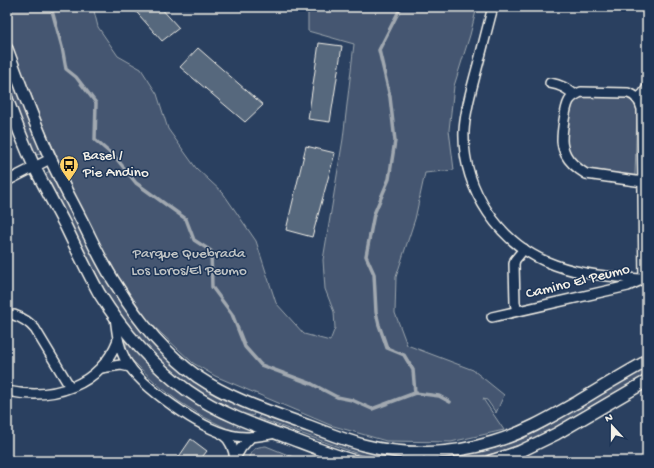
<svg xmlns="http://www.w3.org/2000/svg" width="654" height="468" font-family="'Gochi Hand',sans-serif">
	<rect width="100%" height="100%" fill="#2a4060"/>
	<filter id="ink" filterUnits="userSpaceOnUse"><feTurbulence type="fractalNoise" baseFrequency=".025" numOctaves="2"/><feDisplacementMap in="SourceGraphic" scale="8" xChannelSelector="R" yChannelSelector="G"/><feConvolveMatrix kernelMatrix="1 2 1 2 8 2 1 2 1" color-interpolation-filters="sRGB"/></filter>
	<g filter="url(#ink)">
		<g fill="#445771" stroke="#9ca4ac">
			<polygon points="7,7 93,7 98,27 118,56 141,69 157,94 168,129 196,168 223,193 256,241 276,303 304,334 330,341 335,328 334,312 325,289 323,260 343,139 354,44 308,31 308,7 477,7 470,35 454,86 449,130 454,170 425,173 415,219 396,277 395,313 407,345 473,370 504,395 496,413 487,400 483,399 504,430 451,442 386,441 330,425 215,376 193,363 149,322 118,276 90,227 48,137 7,34"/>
			<polygon points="7,66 32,132 41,150 40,154 36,155 34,153 31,146 7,81"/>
			<path d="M 585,97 L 626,98 C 633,101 634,104 637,111 L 635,176 L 589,169 L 579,164 L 572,158 L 567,148 L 566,139 L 572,104 L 578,99 Z"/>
			<path d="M 50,171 L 104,277 L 121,303 L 134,321 L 166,358 L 195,382 L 209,392 L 224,400 L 255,411 L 253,416 C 246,414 239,413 232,410 C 187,392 140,345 114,305 C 103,289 95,271 86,254 C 72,228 58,201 44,174 Z"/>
			<path d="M 126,340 C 152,373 184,400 222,418 C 233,423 245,427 257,431 L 244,433 L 228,429 L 204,417 L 178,401 L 158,385 L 139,367 L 129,357 L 126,348 Z"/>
			<polygon points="647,367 647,374 535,439 496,453 458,461 387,461 361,455 258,418 261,413 349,446 375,454 407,457 438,457 466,455 495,448 524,438 548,426 615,386"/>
			<path d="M 266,446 L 303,461 L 247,461 C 252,450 253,447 266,446 Z"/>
		</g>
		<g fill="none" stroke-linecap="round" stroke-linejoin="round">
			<g stroke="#a1a8b0" stroke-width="3.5">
				<polyline points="51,7 62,47 66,69 76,77 96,103 95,140 116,158 136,183 186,219 194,240 211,251 212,287 232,314 245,347 261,365 312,384 337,397 352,400 372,409 415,393 439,396 450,402"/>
				<polyline points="401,7 379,50 390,97 395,141 389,179 374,214 366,256 374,274 376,312 379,325 387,348 404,355 413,370 415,393"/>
			</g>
		</g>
		<g fill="#56677d" stroke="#f4f1e8">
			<polygon points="132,7 160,7 179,28 162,41"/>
			<polygon points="319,43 342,46 330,122 308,119"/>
			<polygon points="198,48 263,105 245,122 180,67"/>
			<polygon points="306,146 335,153 312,237 286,230"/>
			<polygon points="191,439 207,451 199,461 176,461"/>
		</g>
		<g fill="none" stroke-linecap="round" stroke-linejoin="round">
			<g stroke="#f4f1e8" stroke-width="12">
				<g id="minor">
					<path d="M 493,7 C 487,29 482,50 476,72 C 471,91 465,111 464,131 C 462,189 500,246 555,265 C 582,275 613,277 642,279"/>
					<path d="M 550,83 C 561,85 566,88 575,95"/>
					<polyline points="637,99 643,94 647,88"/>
					<polyline points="7,181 50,159"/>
					<polyline points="517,311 515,303 514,264 515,260 524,249"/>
					<path d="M 14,315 C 23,318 29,322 35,329 L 70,387"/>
					<path d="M 115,317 C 117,332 118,347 126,361 C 141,387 201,429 230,435 C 245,439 260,436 275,433"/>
					<path d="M 492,317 L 628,286 L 644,279 L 642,109 C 640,101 636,95 628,93 L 581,92 C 577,94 572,96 569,101 C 565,108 562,132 562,140 C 562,145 564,151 566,155 C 570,163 578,169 586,174 L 643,182"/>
					<polyline points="101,368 121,365 130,367"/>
					<path d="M 7,391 C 53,401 100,386 118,340"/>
					<path d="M 222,434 C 231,440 234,449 235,460"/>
					<polyline points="234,460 241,448 251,437"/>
				</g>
			</g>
			<g stroke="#f4f1e8" stroke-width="14">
				<g id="tertiary">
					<path d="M 7,49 C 19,81 31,114 45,146 C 56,173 71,199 84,225 C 94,245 104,267 117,286 C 138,321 165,353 198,377 C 232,400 271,412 309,426 C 327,433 345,440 363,445 C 405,456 451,455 493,442 C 524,433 551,417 579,401 C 602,387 624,374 647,361"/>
					<path d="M 7,99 C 15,121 24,144 34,166 C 44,186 55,206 65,225 C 76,248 87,271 99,293 C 122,330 152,365 188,391 C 219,413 256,426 292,439 C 313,447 333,455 355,461"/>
					<polyline points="491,461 519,452 556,434 647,381"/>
				</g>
			</g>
			<use href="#minor" stroke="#1d3557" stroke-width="9"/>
			<use href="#tertiary" stroke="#1d3557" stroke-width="11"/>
		</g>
	</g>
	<defs>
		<g id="bus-pin" transform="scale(1)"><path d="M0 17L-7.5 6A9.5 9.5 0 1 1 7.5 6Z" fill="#ffd166" stroke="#1d3557"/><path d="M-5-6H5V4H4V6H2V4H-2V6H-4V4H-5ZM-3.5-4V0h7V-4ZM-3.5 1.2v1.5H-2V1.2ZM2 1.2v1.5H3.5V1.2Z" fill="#111"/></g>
	</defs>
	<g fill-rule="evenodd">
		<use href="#bus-pin" x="69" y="165"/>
	</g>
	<g text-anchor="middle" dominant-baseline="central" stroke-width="3" stroke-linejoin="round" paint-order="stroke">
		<g font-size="15" fill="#f4f1e8" stroke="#1d3557" text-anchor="start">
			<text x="83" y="156">Basel /<tspan x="83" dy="17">Pie Andino</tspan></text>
		</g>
		<g font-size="15" fill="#bfc3c4" stroke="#1d3557">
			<text x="189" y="254">Parque Quebrada<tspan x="189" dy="17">Los Loros/El Peumo</tspan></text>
		</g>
		<g font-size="15" fill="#f4f1e8" stroke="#1d3557">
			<text transform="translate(578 282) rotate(-14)">Camino El Peumo</text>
		</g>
	</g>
	<rect width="654" height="468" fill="none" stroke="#1d3557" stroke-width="24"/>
	<rect x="12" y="12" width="630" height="444" fill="none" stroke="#f4f1e8" stroke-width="1.5" filter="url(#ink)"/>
	<g transform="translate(612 426) rotate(339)" stroke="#1d3557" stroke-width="3" paint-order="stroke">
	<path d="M0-3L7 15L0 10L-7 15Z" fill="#f4f1e8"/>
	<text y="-6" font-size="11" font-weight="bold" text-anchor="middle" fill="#f4f1e8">N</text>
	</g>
</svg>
